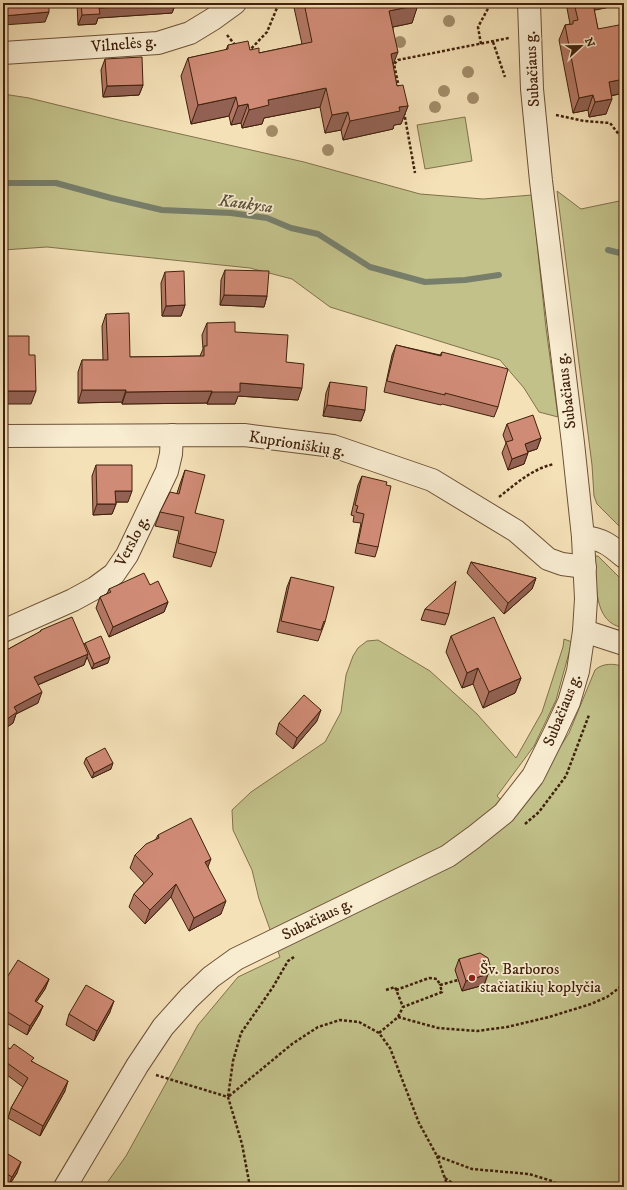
<svg xmlns="http://www.w3.org/2000/svg" width="627" height="1190" font-family="'IM FELL DW Pica',serif">
	<rect width="100%" height="100%" fill="#f5e1b8"/>
	<filter id="stains"><feTurbulence type="fractalNoise" baseFrequency=".005" numOctaves="4"/><feColorMatrix values="0 0 0 0 .2 0 0 0 0 .09 0 0 0 0 .02 0 0 0 .5 -.17"/></filter>
	<radialGradient id="worn" r=".72"><stop offset=".6" stop-color="#630" stop-opacity="0"/><stop offset="1" stop-color="#630" stop-opacity=".3"/></radialGradient>
	<g fill="#c2c18a" stroke="#81714a">
		<polygon points="3,94 29,98 123,121 304,162 420,194 483,199 532,195 546,328 558,417 539,412 524,388 500,360 330,307 292,279 250,268 47,247 3,250"/>
		<polygon points="465,117 472,161 425,169 417,125"/>
		<polygon points="557,191 581,209 624,200 624,531 597,504 594,496 592,465"/>
		<path d="M 596,556 L 598,556 L 624,582 L 624,628 C 592,623 597,582 595,558 Z"/>
		<path d="M 564,639 L 572,642 L 556,700 L 534,746 L 497,796 L 513,813 L 533,790 L 569,733 L 595,670 C 602,663 615,663 624,667 L 624,1187 L 104,1187 L 126,1156 L 198,1025 L 238,977 L 280,957 L 259,899 L 252,870 L 233,830 L 232,810 L 251,792 L 325,742 L 341,712 L 346,675 L 353,656 L 358,648 L 367,641 L 378,640 L 430,671 L 477,714 L 516,758 L 542,712 L 563,647 Z"/>
	</g>
	<g fill="none" stroke-linecap="round" stroke-linejoin="round">
		<g stroke="#777f6c" stroke-width="6">
			<polyline points="3,183 56,183 111,198 162,210 231,213 267,218 291,228 318,234 370,267 425,282 465,280 499,275"/>
			<polyline points="608,250 620,253 624,257"/>
		</g>
		<g stroke="#6d5136" stroke-width="24">
			<g id="minor">
				<polyline points="3,53 158,43 190,33 213,19 235,3"/>
				<polyline points="3,436 244,435 333,446 432,480 516,531 548,559 562,564 585,567"/>
				<path d="M 583,537 C 602,539 609,544 624,557"/>
				<polyline points="3,631 73,600 95,588 114,574 127,555 167,471 171,454 172,435"/>
				<polyline points="584,631 624,644"/>
			</g>
		</g>
		<g stroke="#6d5136" stroke-width="24">
			<polyline id="tertiary" points="65,1187 137,1066 163,1027 189,998 211,977 236,959 448,856 474,837 504,813 533,776 554,734 569,702 578,671 584,631 586,599 583,537 573,443 541,181 532,89 529,3"/>
		</g>
		<g stroke="#40210b" stroke-width="2.5" stroke-dasharray="3 2" stroke-linecap="butt">
			<polyline points="227,35 236,46"/>
			<polyline points="493,42 505,77"/>
			<polyline points="481,44 478,27 491,3"/>
			<polyline points="248,52 267,32 279,3"/>
			<polyline points="399,88 394,64 398,60 509,38"/>
			<polyline points="404,112 415,173"/>
			<polyline points="556,115 584,121 610,123 624,141"/>
			<path d="M 499,497 C 517,483 532,469 554,464"/>
			<polyline points="525,824 539,812 566,776 589,715"/>
			<polyline points="294,957 288,961 273,987 241,1033 233,1061 228,1097 292,1044 318,1027 340,1020 359,1022 379,1033 390,1048 419,1123 437,1156 472,1169 529,1174 552,1181 561,1187"/>
			<polyline points="386,990 395,987 403,1007"/>
			<polyline points="396,990 429,978 437,979 440,985"/>
			<polyline points="398,1017 438,1028 477,1031 507,1027 549,1017 591,1004 607,997 619,988 624,982"/>
			<polyline points="379,1033 398,1017 403,1007 442,992 440,985 458,980"/>
			<polyline points="156,1075 228,1097 242,1144 250,1187"/>
			<polyline points="437,1156 448,1187"/>
			<polyline points="445,1178 458,1187"/>
		</g>
		<use href="#minor" stroke="#f8ecd1" stroke-width="22"/>
		<use href="#tertiary" stroke="#f8ecd1" stroke-width="22"/>
	</g>
	<g fill="#a38d6a">
		<circle cx="449" cy="21" r="6"/>
		<circle cx="400" cy="42" r="6"/>
		<circle cx="468" cy="72" r="6"/>
		<circle cx="444" cy="91" r="6"/>
		<circle cx="473" cy="98" r="6"/>
		<circle cx="435" cy="107" r="6"/>
		<circle cx="272" cy="131" r="6"/>
		<circle cx="328" cy="150" r="6"/>
	</g>
	<g fill="#b37865" stroke="#40210b">
		<polygon points="77,3 176,3 172,13 98,18 96,24 78,25"/>
		<polygon points="293,3 418,3 412,23 393,27 393,66 397,86 408,106 401,124 394,125 393,129 343,140 341,130 325,133 320,107 264,118 262,124 242,128 241,123 231,125 229,116 191,124 181,76 188,58 226,50 228,45 250,50 259,53 302,44"/>
		<polygon points="566,3 624,3 624,4 594,10 598,29 624,93 611,96 606,114 589,117 588,110 573,113 559,40 565,25 570,24"/>
		<polygon points="105,59 143,85 139,95 103,97 101,70"/>
		<polygon points="225,270 267,296 264,307 220,305 221,280"/>
		<polygon points="165,272 185,305 181,316 162,316 161,283"/>
		<polygon points="106,314 130,357 200,356 203,349 202,335 207,323 235,332 286,362 298,400 238,396 235,404 207,404 207,403 122,404 122,402 78,403 78,372 82,360 103,360 102,326"/>
		<polygon points="396,345 440,355 442,352 498,407 494,417 442,404 441,405 384,392 392,355"/>
		<polygon points="330,382 365,410 361,421 323,416 326,393"/>
		<polygon points="507,424 541,438 537,449 528,452 524,464 508,470 502,453 506,443 503,435"/>
		<polygon points="96,465 128,502 116,502 116,504 112,514 93,515 92,476"/>
		<polygon points="185,470 195,513 216,553 211,567 173,557 179,531 155,526 160,512 177,493 180,484"/>
		<polygon points="362,476 378,547 375,557 355,553 361,523 353,522 354,516 351,515 358,485"/>
		<polygon points="471,562 536,578 532,589 504,614 467,573"/>
		<polygon points="291,577 325,622 318,641 277,632 287,587"/>
		<polygon points="150,585 168,602 164,612 109,637 96,608 100,597 107,594 109,589"/>
		<polygon points="425,609 449,614 445,625 421,620"/>
		<polygon points="41,630 84,645 85,643 108,663 92,669 87,657 84,665 38,685 38,703 16,714 13,723 3,730 3,652 40,632"/>
		<polygon points="451,636 521,678 515,693 483,708 473,684 462,688 446,652"/>
		<polygon points="317,721 293,749 276,734 279,723"/>
		<polygon points="86,758 111,769 92,778 84,763"/>
		<polygon points="158,835 208,867 221,914 189,931 171,897 145,924 129,907 134,894 144,883 130,868 135,855 156,839"/>
		<polygon points="459,959 488,974 484,985 462,991 455,970"/>
		<polygon points="49,979 45,989 36,1002 43,1006 39,1015 27,1035 3,1021 3,981 4,982"/>
		<polygon points="110,1012 94,1041 66,1025 69,1014"/>
		<polygon points="3,1045 32,1061 65,1091 40,1136 8,1118 11,1108 23,1087 3,1072"/>
		<polygon points="3,1151 17,1173 8,1187 3,1185"/>
	</g>
	<g fill="#926153" stroke="#40210b">
		<polygon points="176,3 172,13 98,18 96,24 78,25 82,15 99,8"/>
		<polygon points="589,3 624,3 624,4 586,12"/>
		<polygon points="418,5 412,23 383,29 389,11"/>
		<polygon points="49,12 45,22 3,25 3,16"/>
		<polygon points="398,52 391,70 391,54"/>
		<polygon points="624,79 624,93 603,97 609,82"/>
		<polygon points="143,85 139,95 103,97 107,86"/>
		<polygon points="326,88 320,107 264,118 262,124 242,128 249,110 268,100"/>
		<polygon points="593,95 588,110 573,113 579,98"/>
		<polygon points="236,97 229,116 191,124 198,105"/>
		<polygon points="612,99 606,114 589,117 595,102"/>
		<polygon points="248,104 241,123 231,125 238,106"/>
		<polygon points="408,106 401,124 394,125 393,129 343,140 350,121 399,107"/>
		<polygon points="348,112 341,130 325,133 332,115"/>
		<polygon points="224,295 267,296 264,307 220,305"/>
		<polygon points="185,305 181,316 162,316 166,306"/>
		<polygon points="240,383 302,388 298,400 238,396 235,404 207,404 212,392"/>
		<polygon points="82,390 126,390 122,402 78,403"/>
		<polygon points="3,391 36,391 31,404 3,404"/>
		<polygon points="212,391 207,403 122,404 126,392"/>
		<polygon points="327,405 365,410 361,421 323,416"/>
		<polygon points="541,438 537,449 521,454 525,444"/>
		<polygon points="528,453 524,464 508,470 512,459"/>
		<polygon points="115,491 132,491 128,502 112,502"/>
		<polygon points="97,504 116,504 112,514 93,515"/>
		<polygon points="536,578 532,589 504,614 508,603"/>
		<polygon points="168,602 164,612 109,637 113,627"/>
		<polygon points="88,654 84,665 30,688 34,677"/>
		<polygon points="110,657 108,663 92,669 94,664"/>
		<polygon points="478,668 473,684 462,688 467,673"/>
		<polygon points="521,678 515,693 483,708 489,692"/>
		<polygon points="42,692 38,703 16,714 13,723 3,730 3,722 14,707"/>
		<polygon points="321,710 317,721 293,749 297,738"/>
		<polygon points="113,763 111,769 92,778 94,773"/>
		<polygon points="211,859 206,872 205,862"/>
		<polygon points="176,884 171,897 145,924 150,910"/>
		<polygon points="226,901 221,914 189,931 194,918"/>
		<polygon points="488,974 484,985 462,991 466,981"/>
		<polygon points="49,979 45,989 31,1010 35,1001"/>
		<polygon points="114,1001 110,1012 94,1041 97,1031"/>
		<polygon points="43,1006 39,1015 27,1035 30,1026"/>
		<polygon points="68,1081 65,1091 40,1136 43,1126"/>
		<polygon points="21,1162 17,1173 8,1187 12,1177"/>
		<polygon points="7,1174 3,1184 3,1180"/>
	</g>
	<g fill="#d08b76" stroke="#40210b">
		<polygon points="3,3 34,3 49,5 49,12 3,16"/>
		<polygon points="81,3 176,3 99,8 100,14 82,15"/>
		<polygon points="304,3 418,3 418,5 389,11 398,52 391,54 397,86 403,85 408,106 399,107 400,111 350,121 348,112 332,115 326,88 268,100 269,105 249,110 248,104 238,106 236,97 198,105 188,58 228,49 228,45 248,41 250,50 259,48 259,53 312,42"/>
		<polygon points="574,3 593,3 598,29 624,24 624,79 609,82 612,99 595,102 593,95 579,98 565,25 573,24 573,21 578,20"/>
		<polygon points="142,57 143,85 107,86 105,59"/>
		<polygon points="225,270 269,271 267,296 224,295"/>
		<polygon points="184,271 185,305 166,306 165,272"/>
		<polygon points="129,313 130,357 204,356 204,346 207,346 207,323 235,322 235,332 288,335 286,362 304,364 302,388 240,383 240,392 212,392 212,391 126,392 126,390 82,390 82,360 108,360 106,314"/>
		<polygon points="3,336 29,336 29,355 35,355 36,391 3,391"/>
		<polygon points="396,345 441,356 442,352 508,369 498,407 445,393 445,395 387,381"/>
		<polygon points="330,382 367,387 365,410 327,405"/>
		<polygon points="533,415 541,438 525,444 528,453 512,459 506,442 513,440 507,424"/>
		<polygon points="96,465 132,465 132,491 115,491 116,504 97,504"/>
		<polygon points="185,470 205,475 195,513 224,520 216,553 178,543 184,517 160,512 170,492 179,494"/>
		<polygon points="362,476 387,482 386,485 391,486 378,547 358,543 364,514 356,512 358,506 355,505"/>
		<polygon points="471,562 536,578 508,603"/>
		<polygon points="144,573 150,585 158,581 168,602 113,627 100,597 111,592 109,589"/>
		<polygon points="291,577 334,587 325,622 324,621 321,630 281,621"/>
		<polygon points="456,581 449,614 425,609"/>
		<polygon points="72,617 88,654 34,677 42,692 14,707 17,712 3,722 3,652 41,631 41,630"/>
		<polygon points="494,617 521,678 489,692 478,668 467,673 451,636"/>
		<polygon points="101,636 110,657 94,664 85,643"/>
		<polygon points="304,695 321,710 297,738 279,723"/>
		<polygon points="105,748 113,763 94,773 86,758"/>
		<polygon points="191,818 211,859 205,862 226,901 194,918 176,884 150,910 134,894 153,874 135,855 146,844 159,838 158,835"/>
		<polygon points="480,953 488,958 490,965 488,974 466,981 459,959"/>
		<polygon points="18,960 49,979 35,1001 43,1006 30,1026 3,1009 3,981 4,982"/>
		<polygon points="86,985 114,1001 97,1031 69,1014"/>
		<polygon points="14,1044 34,1058 31,1061 68,1081 43,1126 11,1108 28,1078 3,1060 3,1045 10,1049"/>
		<polygon points="3,1151 21,1162 12,1177 7,1174 3,1180"/>
	</g>
	<circle fill="#8f2418" stroke="#f8ecd1" stroke-width="1.5" cx="472" cy="978" r="4"/>
	<g text-anchor="middle" dominant-baseline="central" stroke-width="3.5" stroke-linejoin="round" paint-order="stroke">
		<g font-size="16" fill="#40210b" stroke="#f8ecd1">
			<text transform="translate(124 44) rotate(-5)">Vilnelės g.</text>
			<text transform="translate(532 69) rotate(-93)">Subačiaus g.</text>
			<text transform="translate(566 391) rotate(-97)">Subačiaus g.</text>
			<text transform="translate(297 444) rotate(9)">Kuprioniškių g.</text>
			<text transform="translate(132 541) rotate(-62)">Verslo g.</text>
			<text transform="translate(562 710) rotate(-68)">Subačiaus g.</text>
			<text transform="translate(317 919) rotate(-26)">Subačiaus g.</text>
		</g>
		<g font-size="16" fill="#40210b" stroke="#f8ecd1" text-anchor="start">
			<text x="480" y="969">Šv. Barboros<tspan x="480" dy="18">stačiatikių koplyčia</tspan></text>
		</g>
		<g font-size="17" font-style="italic" fill="#5c503b" stroke="#f8ecd1">
			<text transform="translate(246 204) rotate(8)">Kaukysa</text>
		</g>
	</g>
	<rect width="627" height="1190" fill="none" stroke="#f5e1b8" stroke-width="16"/>
	<rect x="4" y="4" width="619" height="1182" fill="none" stroke="#40210b" stroke-width="2"/>
	<rect x="8" y="8" width="611" height="1174" fill="none" stroke="#40210b"/>
	<g transform="translate(581 46) rotate(68)" stroke="#f8ecd1" stroke-width="3" paint-order="stroke">
	<path d="M0-3L7 15L0 10L-7 15Z" fill="#40210b"/>
	<text y="-6" font-size="11" font-weight="bold" text-anchor="middle" fill="#40210b">N</text>
	</g>
	<rect width="100%" height="100%" filter="url(#stains)"/>
	<rect width="100%" height="100%" fill="url(#worn)"/>
</svg>
